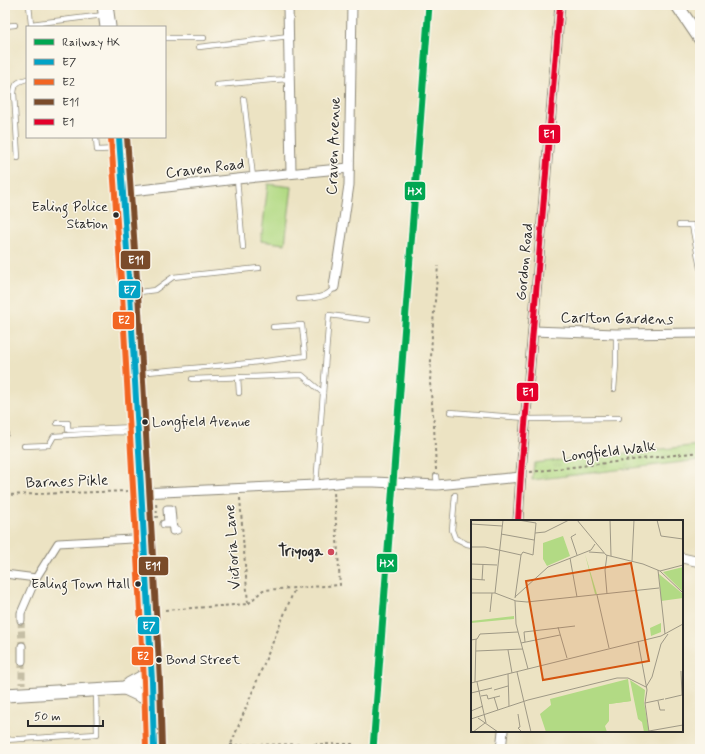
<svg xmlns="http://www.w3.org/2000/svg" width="705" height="754" font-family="Mynerve,sans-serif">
	<defs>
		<pattern id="park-tufts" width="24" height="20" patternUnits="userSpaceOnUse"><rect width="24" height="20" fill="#b2da84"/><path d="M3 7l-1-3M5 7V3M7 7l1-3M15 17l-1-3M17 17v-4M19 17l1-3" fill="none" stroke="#99bb72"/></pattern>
	</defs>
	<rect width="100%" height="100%" fill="#fbf7ec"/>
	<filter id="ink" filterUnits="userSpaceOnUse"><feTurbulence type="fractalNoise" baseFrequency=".025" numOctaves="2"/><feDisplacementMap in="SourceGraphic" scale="8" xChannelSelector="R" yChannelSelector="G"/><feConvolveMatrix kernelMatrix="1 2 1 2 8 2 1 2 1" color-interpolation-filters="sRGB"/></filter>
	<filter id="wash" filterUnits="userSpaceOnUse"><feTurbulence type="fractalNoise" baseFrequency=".012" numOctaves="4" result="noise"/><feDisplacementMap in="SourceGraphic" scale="16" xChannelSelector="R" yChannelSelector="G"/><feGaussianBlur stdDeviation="0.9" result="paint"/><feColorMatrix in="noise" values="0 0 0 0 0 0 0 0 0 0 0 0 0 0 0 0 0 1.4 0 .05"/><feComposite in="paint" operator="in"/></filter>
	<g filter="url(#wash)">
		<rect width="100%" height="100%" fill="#ece3c3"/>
		<polygon fill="url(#park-tufts)" stroke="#6e8258" points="700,445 700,460 532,480 534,463"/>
		<polygon fill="#b2da84" stroke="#6e8258" points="268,184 292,187 285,244 261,241"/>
	</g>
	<g filter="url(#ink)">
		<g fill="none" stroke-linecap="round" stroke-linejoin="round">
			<g stroke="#c5bea5" stroke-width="7" stroke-dasharray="7 3.5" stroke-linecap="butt">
				<polyline points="21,620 22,646"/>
				<polyline points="22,661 22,684"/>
			</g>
			<g stroke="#8c8777" stroke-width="6">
				<g id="service">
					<polyline points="29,5 31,24 104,15"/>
					<polyline points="5,26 15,25"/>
					<polyline points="165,38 204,38"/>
					<polyline points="199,47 289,36"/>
					<polyline points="217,85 272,80 290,79"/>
					<polyline points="244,99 253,177"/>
					<polyline points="96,137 97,150 119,149"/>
					<path d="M 18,158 L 14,93 C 15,83 17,82 27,79"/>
					<polyline points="237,179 243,248"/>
					<polyline points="679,225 692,225 700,268"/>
					<polyline points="132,293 155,290 173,277 259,268"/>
					<path d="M 299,299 C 312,298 327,299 334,287"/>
					<polyline points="136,373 250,363 305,356 302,325 273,327"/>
					<polyline points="238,377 239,393"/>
					<polyline points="192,379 302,375 323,393"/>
					<polyline points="614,389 616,364 616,334"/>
					<polyline points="450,412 526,418"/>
					<polyline points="525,419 619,418"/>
					<polyline points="57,423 68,423 68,430 136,427"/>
					<polyline points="5,434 6,434"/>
					<polyline points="24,446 49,445 54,436 117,432 137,433"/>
					<polyline points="436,476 437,485"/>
					<polyline points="316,485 329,315 368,320"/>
					<polyline points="455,495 452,530 455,538 467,544 472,545"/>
					<polyline points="5,740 97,734 96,691"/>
				</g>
			</g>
			<g stroke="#8c8777" stroke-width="9">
				<g id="pedestrian">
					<polyline points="164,524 168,524 167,509 171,509 173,531 177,530"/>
					<polyline points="5,574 36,578 58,543 132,539"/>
					<polyline points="21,620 21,613 36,578"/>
					<polyline points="22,646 22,661"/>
				</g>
			</g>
			<g stroke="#8c8777" stroke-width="11">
				<g id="minor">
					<polyline points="288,5 291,173"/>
					<polyline points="123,192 237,179 349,168"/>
					<polyline points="334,287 349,185 352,5"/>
					<polyline points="533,331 616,334 700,333"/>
					<polyline points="141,493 316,485 347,482 374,482 437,485 521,477"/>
					<polyline points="518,521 521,473 560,5"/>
					<polyline points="682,558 700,562"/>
					<polyline points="501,749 503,731"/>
				</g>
			</g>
			<g stroke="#8c8777" stroke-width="14">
				<polyline id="tertiary" points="677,5 700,39"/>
			</g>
			<g stroke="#8c8777" stroke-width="15">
				<g id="secondary">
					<polyline points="125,688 130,684 141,678 151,669"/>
					<polyline points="5,695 125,688 142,696 152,702"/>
				</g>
			</g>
			<g stroke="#8c8777" stroke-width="17">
				<g id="primary">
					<polyline points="105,5 108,27"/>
					<polyline points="119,137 130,293 138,433 140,477 152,681 154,749"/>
				</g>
			</g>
			<g stroke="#8c8777" stroke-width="2" stroke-dasharray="3 3" stroke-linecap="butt">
				<polyline points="436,470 434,425 430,383 432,335 438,266"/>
				<polyline points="530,472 700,452"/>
				<polyline points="5,495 130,491"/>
				<polyline points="240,498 248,604"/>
				<polyline points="155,517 157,517 156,502"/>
				<polyline points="165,610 248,604 263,590 340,585 334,492"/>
				<polyline points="230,745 353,744 352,749"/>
				<polyline points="229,749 295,588"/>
			</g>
			<use href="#service" stroke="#fff" stroke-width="4.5"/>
			<use href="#pedestrian" stroke="#fff" stroke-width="7"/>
			<use href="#minor" stroke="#fff" stroke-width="9"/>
			<use href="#tertiary" stroke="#fff" stroke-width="12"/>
			<use href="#secondary" stroke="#fff" stroke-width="13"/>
			<use href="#primary" stroke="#fff" stroke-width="15"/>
			<g stroke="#fbf7ec" stroke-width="9">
				<polyline id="bus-1" points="119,137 130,293 152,681 154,749"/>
			</g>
			<g stroke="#fbf7ec" stroke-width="9">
				<polyline id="bus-2" points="111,138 122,294 144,681 146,749"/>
			</g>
			<g stroke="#fbf7ec" stroke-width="9">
				<polyline id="bus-3" points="127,137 138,293 160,681 162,749"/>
			</g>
			<g stroke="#fbf7ec" stroke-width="9">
				<polyline id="bus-4" points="518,521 521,473 560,5"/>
			</g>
			<use href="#bus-1" stroke="#02a3c6" stroke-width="6"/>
			<use href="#bus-2" stroke="#f26522" stroke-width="6"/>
			<use href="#bus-3" stroke="#7a4b2a" stroke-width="6"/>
			<use href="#bus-4" stroke="#e4002b" stroke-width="6"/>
			<g stroke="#fbf7ec" stroke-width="10">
				<polyline id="rail-1" points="373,749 429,5"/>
			</g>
			<use href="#rail-1" stroke="#00a651" stroke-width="7"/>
		</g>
	</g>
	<g fill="#2b2b2b" stroke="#fbf7ec" stroke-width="1.5">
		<circle cx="116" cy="215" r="3.5"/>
		<circle cx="145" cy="422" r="3.5"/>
		<circle cx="138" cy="584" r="3.5"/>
		<circle cx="159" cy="660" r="3.5"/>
	</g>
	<circle fill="#d1495b" stroke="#fbf7ec" stroke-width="1.5" cx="331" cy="552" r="4"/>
	<g text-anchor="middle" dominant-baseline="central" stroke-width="3" stroke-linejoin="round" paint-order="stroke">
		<g font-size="14" fill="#2b2b2b" stroke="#fbf7ec" text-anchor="end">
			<text x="108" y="207">Ealing Police<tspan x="108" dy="17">Station</tspan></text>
			<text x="152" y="422" text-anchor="start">Longfield Avenue</text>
			<text x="130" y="584">Ealing Town Hall</text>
			<text x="166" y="660" text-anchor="start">Bond Street</text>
		</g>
		<g font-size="15" fill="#2b2b2b" stroke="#fbf7ec">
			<text transform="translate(334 146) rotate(-88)">Craven Avenue</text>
			<text transform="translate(205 169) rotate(-7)">Craven Road</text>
			<text transform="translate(525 262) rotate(-85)">Gordon Road</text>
			<text transform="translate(617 319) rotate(1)">Carlton Gardens</text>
			<text transform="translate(609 452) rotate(-7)">Longfield Walk</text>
			<text transform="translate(67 482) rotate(-2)">Barnes Pikle</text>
			<text transform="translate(233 547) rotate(-94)">Victoria Lane</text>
		</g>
		<g font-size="15" font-weight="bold" fill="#2b2b2b" stroke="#fbf7ec" text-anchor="end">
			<text x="323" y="552">Triyoga</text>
		</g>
	</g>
	<g transform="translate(471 520)">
		<rect width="212" height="212" fill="#ece3c3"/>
		<path d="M 43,96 L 43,99 L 0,103 L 0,101 Z" fill="#b2da84"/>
		<path d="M 92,16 L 99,36 L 76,46 L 72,39 L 72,23 ZM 114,34 L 126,74 L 124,74 ZM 212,47 L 212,72 L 192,52 ZM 188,54 L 212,74 L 212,78 L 190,81 ZM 157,159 L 160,181 L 138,184 L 138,201 L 134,206 L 136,212 L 75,212 L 69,194 L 80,185 L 79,179 ZM 159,160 L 174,170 L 173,182 L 178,212 L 173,212 L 171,202 L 167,199 Z" fill="#b2da84"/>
		<path d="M 190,103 L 190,112 L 180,116 L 179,108 ZM 159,177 L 160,181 L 138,184 L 141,179 Z" fill="#b2da84"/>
		<path fill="none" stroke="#9f9986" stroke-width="1" d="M 47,0 L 65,3 L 62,35 L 52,32 L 50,35M 106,0 L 135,35 L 172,44 L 189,51 L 212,45M 139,0 L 140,36M 186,0 L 190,16 L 212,19M 0,4 L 31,6M 64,13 L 74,12 L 98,0M 30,14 L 63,20M 105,14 L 100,17 L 106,35M 0,27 L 14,27 L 50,35M 118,32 L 133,33M 99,38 L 106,77M 161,41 L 163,0M 0,44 L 26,45M 187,50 L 194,114M 189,51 L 212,73M 0,59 L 14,60M 11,60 L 12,44M 0,73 L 24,73 L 45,81 L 56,82 L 188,68M 24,73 L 32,0M 136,74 L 134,50 L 136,35M 126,75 L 138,128M 44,77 L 77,47 L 120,30 L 124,24M 44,78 L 50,35M 44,81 L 45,104 L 57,149M 19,92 L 21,73M 87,107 L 96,138M 0,120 L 6,119 L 9,114 L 47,112M 167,121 L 176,170 L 174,183 L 178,212M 54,122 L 53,112 L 104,106M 50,123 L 89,115M 37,130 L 41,153M 5,131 L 52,129M 210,151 L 211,175M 46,152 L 60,212M 37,154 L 38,186M 4,162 L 5,119M 6,162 L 15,203M 0,163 L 190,116 L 212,104M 175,167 L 181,157 L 190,124 L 197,114M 23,170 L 37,166M 0,173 L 21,168M 10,176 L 16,175 L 17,179 L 29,176M 23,177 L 27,190M 194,179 L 211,175M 187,181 L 189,190 L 194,190M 174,183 L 193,179M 0,191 L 12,186M 47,194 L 49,207 L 47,208 L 50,211M 7,198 L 27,212M 0,199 L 57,180 L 146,158 L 157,158 L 175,167M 178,211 L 212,205M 2,212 L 14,203"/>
		<path fill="#d5540f" fill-opacity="0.15" stroke="#d5540f" stroke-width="2" d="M 160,43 L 178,141 L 72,160 L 55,61 Z"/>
		<rect width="212" height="212" fill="none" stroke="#2b2b2b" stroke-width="2"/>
	</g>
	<g stroke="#fbf7ec" stroke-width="1.5">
		<rect x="538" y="124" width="23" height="20" rx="4" fill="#e4002b"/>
		<rect x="404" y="181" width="22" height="20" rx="4" fill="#00a651"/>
		<rect x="120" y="250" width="31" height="20" rx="4" fill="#7a4b2a"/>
		<rect x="118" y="280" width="23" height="19" rx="4" fill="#02a3c6"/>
		<rect x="112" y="311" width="23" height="19" rx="4" fill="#f26522"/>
		<rect x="516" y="382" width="23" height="20" rx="4" fill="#e4002b"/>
		<rect x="376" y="553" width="22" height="20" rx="4" fill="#00a651"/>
		<rect x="138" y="556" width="31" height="20" rx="4" fill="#7a4b2a"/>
		<rect x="137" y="616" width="23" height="19" rx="4" fill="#02a3c6"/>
		<rect x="131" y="646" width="23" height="20" rx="4" fill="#f26522"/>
	</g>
	<g font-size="11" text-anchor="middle" font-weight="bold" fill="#fff">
		<text x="549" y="138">E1</text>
		<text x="415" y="195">HX</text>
		<text x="136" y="264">E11</text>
		<text x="130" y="294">E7</text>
		<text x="124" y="324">E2</text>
		<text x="528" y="396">E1</text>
		<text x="387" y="567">HX</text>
		<text x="153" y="570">E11</text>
		<text x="149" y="630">E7</text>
		<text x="143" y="660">E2</text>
	</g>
	<rect width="705" height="754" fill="none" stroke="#fbf7ec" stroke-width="20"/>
	<rect x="26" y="26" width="140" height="112" fill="#fbf7ec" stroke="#a8a59f"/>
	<rect x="34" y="39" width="20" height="6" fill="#00a651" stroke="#a8a59f"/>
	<text x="62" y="46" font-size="12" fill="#2b2b2b">Railway HX</text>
	<rect x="34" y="59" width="20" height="6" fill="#02a3c6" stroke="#a8a59f"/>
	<text x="62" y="66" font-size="12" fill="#2b2b2b">E7</text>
	<rect x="34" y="79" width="20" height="6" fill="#f26522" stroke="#a8a59f"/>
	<text x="62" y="86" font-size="12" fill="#2b2b2b">E2</text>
	<rect x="34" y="99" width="20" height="6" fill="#7a4b2a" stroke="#a8a59f"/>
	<text x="62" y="106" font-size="12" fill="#2b2b2b">E11</text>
	<rect x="34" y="119" width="20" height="6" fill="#e4002b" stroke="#a8a59f"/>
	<text x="62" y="126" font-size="12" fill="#2b2b2b">E1</text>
	<path d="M28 720v6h75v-6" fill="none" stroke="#2b2b2b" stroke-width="2"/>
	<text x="34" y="720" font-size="12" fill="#2b2b2b" stroke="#fbf7ec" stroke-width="3" paint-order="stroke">50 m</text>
</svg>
